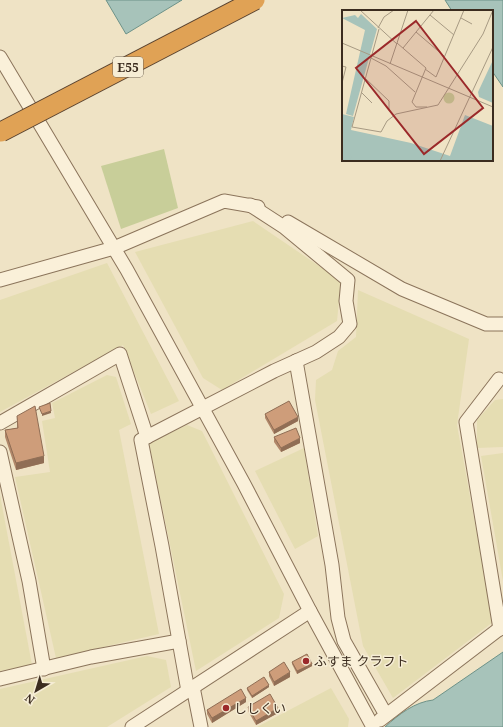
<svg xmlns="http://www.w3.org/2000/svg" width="503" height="727" font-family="'Noto Serif','Noto Sans JP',serif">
	<rect width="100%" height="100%" fill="#efe3c5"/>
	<g fill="#e5ddb2">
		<polygon points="253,221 341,281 337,321 222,390 203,378 135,252"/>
		<polygon points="107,263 179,401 151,414 123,345 0,412 0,300"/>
		<polygon points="358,290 469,339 457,425 493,622 393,698 363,646 315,400 316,380 332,370 338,351 356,337"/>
		<polygon points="107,375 116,377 131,424 119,430 159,634 56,658 15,477 50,472 42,421 55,418 52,403"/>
		<polygon points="503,399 503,447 477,448 477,420 495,400"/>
		<polygon points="187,425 202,431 284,594 279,618 196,671 149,443"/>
		<polygon points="304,448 318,536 295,549 255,471"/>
		<polygon points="503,453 503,581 481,456"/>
		<polygon points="0,495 32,665 0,671"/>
		<polygon points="147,656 166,660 171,687 107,727 0,727 0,689"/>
		<polygon points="331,688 349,719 348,727 257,727"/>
	</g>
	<polygon fill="#c8ce99" points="164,149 178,208 121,229 101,166"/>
	<g fill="#a7c3ba" stroke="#6d9288">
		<polygon points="106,0 182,0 126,34"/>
		<polygon points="445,0 503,0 503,87 492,71 492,11 452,11"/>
		<path d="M 503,652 L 503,727 L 385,727 C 399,714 415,702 433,700 Z"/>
	</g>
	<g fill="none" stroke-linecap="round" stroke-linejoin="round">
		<g stroke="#8b745b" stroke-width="15">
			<g id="minor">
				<polyline points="0,57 127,270 244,484 310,611 373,727"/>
				<polyline points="288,222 402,289 486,324 503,324"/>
				<polyline points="0,280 114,248 224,201 258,207"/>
				<polyline points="296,361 332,565 338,618 344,641 386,715"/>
				<polyline points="499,379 466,422 500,629"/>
				<polyline points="0,423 120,354 147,437"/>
				<polyline points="0,452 29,581 44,669"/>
				<polyline points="0,679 91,657 179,641"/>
				<polyline points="193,687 201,727"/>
				<polyline points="188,691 162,546 141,440 274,371 316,352 339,337 350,324 346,301 348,280 284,227 250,205"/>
				<polyline points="380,720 503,626"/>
				<polyline points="132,727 310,611"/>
			</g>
		</g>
		<use href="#minor" stroke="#faf0d9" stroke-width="13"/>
		<g stroke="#59422f" stroke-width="21" stroke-linecap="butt">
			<polyline id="highway-bridge" points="1,132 255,0"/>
		</g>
		<use href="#highway-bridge" stroke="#e0a255" stroke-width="19"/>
	</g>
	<g fill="#b18769">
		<polygon points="265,414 298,421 274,434 265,418"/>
		<polygon points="17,416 44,463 16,470 5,437 5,430 17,428"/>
		<polygon points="274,437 300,443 281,452 274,442"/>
		<polygon points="292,662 312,666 297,674 292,664"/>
		<polygon points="269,672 290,677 274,686 269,676"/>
		<polygon points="269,687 252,698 247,690 247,688"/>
		<polygon points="246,702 212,723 207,714 207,710"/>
		<polygon points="248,707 278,713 256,725 248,711"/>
	</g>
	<g fill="#906e55">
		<polygon points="51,411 51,413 42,416 42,414"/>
		<polygon points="298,417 298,421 274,434 274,430"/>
		<polygon points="300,438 300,443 281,452 281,448"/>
		<polygon points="44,456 44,463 16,470 16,463"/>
		<polygon points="312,664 312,666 297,674 297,671"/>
		<polygon points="290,672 290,677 274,686 274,682"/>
		<polygon points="269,685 269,687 252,698 252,696"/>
		<polygon points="246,698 246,702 212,723 212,718"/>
		<polygon points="278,708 278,713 256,725 256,721"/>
	</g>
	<g fill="#ce9d7a" stroke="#906e55">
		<polygon points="289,401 298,417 274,430 265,414"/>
		<polygon points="50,403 51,411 42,414 39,407"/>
		<polygon points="35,406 44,456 16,463 5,430 18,428 17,416"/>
		<polygon points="296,428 300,438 281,448 274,437"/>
		<polygon points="307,654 312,664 297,671 292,662"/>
		<polygon points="284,662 290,672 274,682 269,672"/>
		<polygon points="264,677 269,685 252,696 247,688"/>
		<polygon points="241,689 246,698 212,718 207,710"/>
		<polygon points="270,694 278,708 256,721 248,707"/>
	</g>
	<g fill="#9b292a" stroke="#f6edd5" stroke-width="1.5">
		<circle cx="306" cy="661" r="4"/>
		<circle cx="226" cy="708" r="4"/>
	</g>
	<g text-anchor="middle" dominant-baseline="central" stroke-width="3" stroke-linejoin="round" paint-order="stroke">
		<rect fill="#f6edd5" stroke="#736656" stroke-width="1" x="113" y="57" width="30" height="20" rx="3"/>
		<g font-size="12" font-weight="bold" fill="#3b2c1f">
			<text x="128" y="67">E55</text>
		</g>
		<g font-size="13" fill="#3b2c1f" stroke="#f6edd5" text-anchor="start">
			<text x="314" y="661">ふすま クラフト</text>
			<text x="234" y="708">ししくい</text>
		</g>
	</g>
	<g transform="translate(342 10)">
		<rect width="151" height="151" fill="#efe3c5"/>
		<path d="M101.5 88a5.5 5.5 0 1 1 11 0a5.5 5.5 0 1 1-11 0Z" fill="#c8ce99"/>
		<path d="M 19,4 L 35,19 L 11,106 L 4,104 L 23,20 L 0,8 L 13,5 L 16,8 ZM 151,50 L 151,93 L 137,87 L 136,82 ZM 0,104 L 12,107 L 9,120 L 69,133 L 108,146 L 123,105 L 151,116 L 151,151 L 0,151 Z" fill="#a7c3ba"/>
		<path fill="none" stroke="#a7c3ba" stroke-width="2" d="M 0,134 L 11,151"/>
		<path fill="none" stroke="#a79a83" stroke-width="1" d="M 18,0 L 55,34M 88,5 L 112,25M 119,8 L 130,14M 36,18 L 42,7 L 52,0M 37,19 L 10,117 L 39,122 L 45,111 L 54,104 L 96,95 L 141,24 L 151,0M 74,22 L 102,46M 0,33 L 151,97M 55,33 L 84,58 L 70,92 L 74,97 L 85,97M 61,38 L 92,0M 29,48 L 44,56 L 73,82M 48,54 L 66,0M 0,56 L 4,57 L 0,73M 83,59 L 94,67 L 122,0M 24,69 L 47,91 L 47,99M 20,83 L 30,93M 98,151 L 151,37"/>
		<path fill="#9b292a" fill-opacity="0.15" stroke="#9b292a" stroke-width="2" d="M 74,11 L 141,98 L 82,144 L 14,58 Z"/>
		<rect width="151" height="151" fill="none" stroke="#3b2c1f" stroke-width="2"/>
	</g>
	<g transform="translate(36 691) rotate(218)" stroke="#f6edd5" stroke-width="3" paint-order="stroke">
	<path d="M0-3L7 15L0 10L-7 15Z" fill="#3b2c1f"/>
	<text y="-6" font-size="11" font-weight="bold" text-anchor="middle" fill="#3b2c1f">N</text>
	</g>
</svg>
